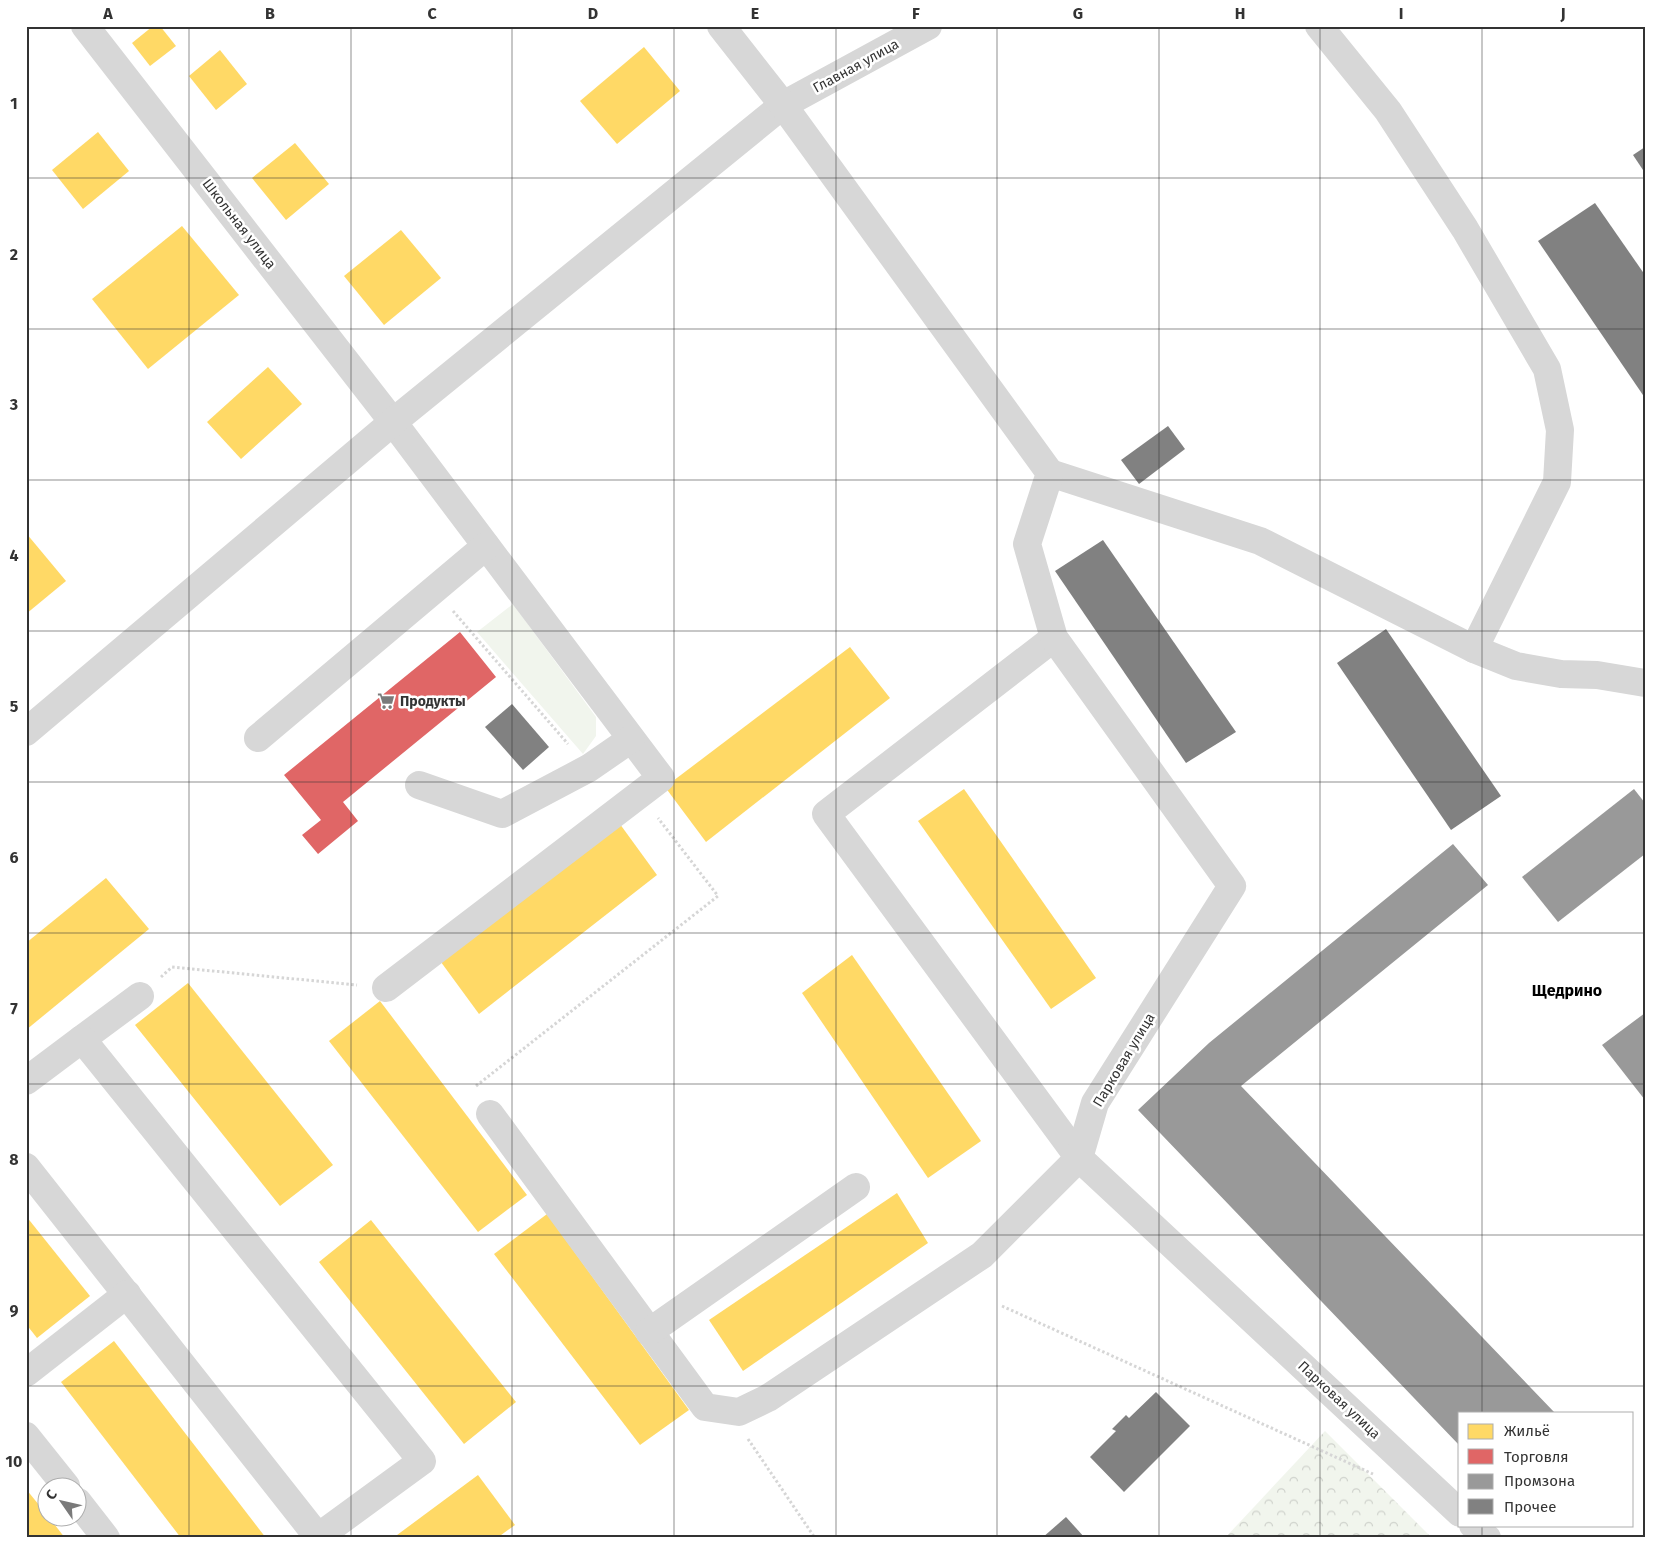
<svg xmlns="http://www.w3.org/2000/svg" width="1671" height="1564" font-family="'Fira Sans',sans-serif">
	<defs>
		<pattern id="forest-crowns" width="20" height="18" patternUnits="userSpaceOnUse" patternTransform="scale(1.25)"><rect width="20" height="18" fill="#f1f5ed"/><path d="M2 6a3 3 0 1 1 6 0M12 15a3 3 0 1 1 6 0" fill="none" stroke="#cfd2cc"/></pattern>
	</defs>
	<rect width="100%" height="100%" fill="#fff"/>
	<polygon fill="#f1f5ed" points="513,604 596,717 596,736 583,754 477,632"/>
	<polygon fill="url(#forest-crowns)" points="1325,1431 1430,1536 1225,1538"/>
	<g fill="#ffd966">
		<polygon points="153,26 160,26 176,46 150,66 132,43"/>
		<polygon points="644,47 680,91 617,144 580,101"/>
		<polygon points="220,50 247,84 216,110 189,76"/>
		<polygon points="98,132 129,171 83,209 52,170"/>
		<polygon points="295,143 329,184 286,220 252,178"/>
		<polygon points="182,226 239,295 148,369 92,299"/>
		<polygon points="401,230 441,278 384,325 344,276"/>
		<polygon points="268,367 302,404 241,459 207,422"/>
		<polygon points="26,533 66,581 26,614"/>
		<polygon points="850,647 890,698 706,842 665,787"/>
		<polygon points="964,789 1096,978 1051,1009 918,821"/>
		<polygon points="617,820 657,875 479,1014 438,958"/>
		<polygon points="106,878 149,929 26,1030 26,943"/>
		<polygon points="852,955 981,1141 928,1178 802,993"/>
		<polygon points="188,983 333,1165 280,1206 135,1025"/>
		<polygon points="380,1001 527,1195 478,1232 329,1041"/>
		<polygon points="897,1193 928,1243 743,1371 709,1320"/>
		<polygon points="547,1214 689,1410 640,1445 494,1254"/>
		<polygon points="26,1216 90,1296 37,1338 26,1324"/>
		<polygon points="371,1220 516,1402 464,1444 319,1262"/>
		<polygon points="114,1341 266,1538 181,1538 61,1382"/>
		<polygon points="478,1475 515,1525 497,1538 393,1538"/>
		<polygon points="26,1489 48,1516 65,1538 26,1538"/>
	</g>
	<polygon fill="#e06666" points="460,632 496,677 343,802 358,821 318,854 302,835 321,820 284,775"/>
	<g fill="#999">
		<polygon points="1634,789 1645,803 1645,854 1558,922 1522,877"/>
		<polygon points="1453,844 1488,885 1241,1086 1555,1413 1460,1413 1460,1446 1138,1110 1209,1043"/>
		<polygon points="1645,1013 1645,1100 1602,1045"/>
	</g>
	<g fill="#818181">
		<polygon points="1645,147 1645,173 1633,155"/>
		<polygon points="1595,203 1645,275 1645,398 1538,241"/>
		<polygon points="1168,426 1185,449 1139,484 1121,460"/>
		<polygon points="1103,540 1236,732 1186,763 1055,571"/>
		<polygon points="1386,629 1501,796 1451,830 1337,663"/>
		<polygon points="512,704 549,747 523,770 485,727"/>
		<polygon points="1156,1392 1190,1426 1124,1492 1090,1457 1116,1431 1112,1429 1126,1415 1129,1418"/>
		<polygon points="1066,1517 1085,1538 1042,1538"/>
	</g>
	<g fill="none" stroke-linecap="round" stroke-linejoin="round">
		<g stroke="#d6d6d6" stroke-width="3" stroke-dasharray="2.5 2.5" stroke-linecap="butt">
			<polyline points="453,611 568,744"/>
			<polyline points="161,977 172,967 357,985"/>
			<polyline points="476,1086 718,896 658,818"/>
			<polyline points="1002,1306 1373,1474"/>
			<polyline points="748,1439 815,1538"/>
		</g>
		<g stroke="#d7d7d7" stroke-width="28">
			<polyline points="85,26 393,422 661,778 386,988"/>
			<polyline points="1319,26 1388,111 1465,229 1547,369 1560,430 1557,482 1474,649"/>
			<polyline points="1050,473 1260,541 1474,649 1516,666 1561,674 1597,675 1645,683"/>
			<polyline points="1054,638 826,814 1079,1158 1460,1513"/>
			<polyline points="26,732 393,422 783,105 928,26"/>
			<polyline points="258,738 486,546"/>
			<polyline points="419,785 502,814 589,768 631,739"/>
			<polyline points="82,1039 140,996"/>
			<polyline points="26,1081 82,1039 422,1461 318,1537 26,1167"/>
			<polyline points="490,1114 705,1407 739,1412 768,1398 982,1255 1079,1158 1095,1103 1232,886 1054,638 1027,544 1050,473 783,105 721,26"/>
			<polyline points="649,1332 856,1187"/>
			<polyline points="26,1373 127,1294"/>
			<polyline points="26,1436 66,1486"/>
			<polyline points="78,1502 106,1538"/>
			<polyline points="1473,1525 1487,1538"/>
		</g>
	</g>
	<path fill="none" stroke="#333" stroke-width="1" stroke-opacity="0.55" d="M 189,26 L 189,1538M 351,26 L 351,1538M 512,26 L 512,1538M 674,26 L 674,1538M 836,26 L 836,1538M 997,26 L 997,1538M 1159,26 L 1159,1538M 1320,26 L 1320,1538M 1482,26 L 1482,1413M 26,178 L 1645,178M 26,329 L 1645,329M 26,480 L 1645,480M 26,631 L 1645,631M 26,782 L 1645,782M 26,933 L 1645,933M 26,1084 L 1645,1084M 26,1235 L 1645,1235M 26,1386 L 1645,1386M 1482,1525 L 1482,1538"/>
	<defs>
		<g id="supermarket-bare" transform="scale(1.35)"><path d="M-6-5.5h2.5l.6 2H6L4.5 2H-2.5L-4.4-4H-6ZM-1.5 3.2a1.3 1.3 0 1 0 .1 0ZM3 3.2a1.3 1.3 0 1 0 .1 0Z" fill="#7a7a7a" stroke="#fff" stroke-width="2.5" paint-order="stroke"/></g>
	</defs>
	<g fill-rule="evenodd">
		<use href="#supermarket-bare" x="386" y="701"/>
	</g>
	<g text-anchor="middle" dominant-baseline="central" stroke-width="5" stroke-linejoin="round" paint-order="stroke">
		<g font-size="14" fill="#333" stroke="#fff">
			<text transform="translate(856 66) rotate(-29)">Главная улица</text>
			<text transform="translate(239 224) rotate(52)">Школьная улица</text>
			<text transform="translate(1124 1060) rotate(-59)">Парковая улица</text>
			<text transform="translate(1339 1400) rotate(43)">Парковая улица</text>
		</g>
		<g font-size="14" font-weight="bold" fill="#333" stroke="#fff" text-anchor="start">
			<text x="400" y="701">Продукты</text>
		</g>
		<g font-size="16" font-weight="bold" fill="#000" stroke="#fff">
			<text x="1567" y="990">Щедрино</text>
		</g>
	</g>
	<rect width="1671" height="1564" fill="none" stroke="#ffffff" stroke-width="55"/>
	<rect x="1458" y="1412" width="175" height="115" fill="#ffffff" stroke="#adadad"/>
	<rect x="1468" y="1424" width="25" height="15" fill="#ffd966" stroke="#adadad"/>
	<text x="1504" y="1436" font-size="15" fill="#333333">Жильё</text>
	<rect x="1468" y="1449" width="25" height="15" fill="#e06666" stroke="#adadad"/>
	<text x="1504" y="1462" font-size="15" fill="#333333">Торговля</text>
	<rect x="1468" y="1474" width="25" height="15" fill="#999999" stroke="#adadad"/>
	<text x="1504" y="1486" font-size="15" fill="#333333">Промзона</text>
	<rect x="1468" y="1499" width="25" height="15" fill="#818181" stroke="#adadad"/>
	<text x="1504" y="1512" font-size="15" fill="#333333">Прочее</text>
	<g transform="translate(62 1502) rotate(304)"><circle r="24" fill="#ffffff" stroke="#adadad"/>
	<path d="M0-4L9 19L0 12L-9 19Z" fill="#7a7a7a"/>
	<text y="-8" font-size="14" font-weight="bold" text-anchor="middle" fill="#333333">С</text>
	</g>
	<rect x="28" y="28" width="1616" height="1508" fill="none" stroke="#333" stroke-width="2"/>
	<g font-size="16" text-anchor="middle" font-weight="bold" fill="#333">
		<text x="108" y="19">A</text>
		<text x="270" y="19">B</text>
		<text x="432" y="19">C</text>
		<text x="593" y="19">D</text>
		<text x="755" y="19">E</text>
		<text x="916" y="19">F</text>
		<text x="1078" y="19">G</text>
		<text x="1240" y="19">H</text>
		<text x="1401" y="19">I</text>
		<text x="1563" y="19">J</text>
		<text x="14" y="109">1</text>
		<text x="14" y="260">2</text>
		<text x="14" y="410">3</text>
		<text x="14" y="561">4</text>
		<text x="14" y="712">5</text>
		<text x="14" y="863">6</text>
		<text x="14" y="1014">7</text>
		<text x="14" y="1165">8</text>
		<text x="14" y="1316">9</text>
		<text x="14" y="1467">10</text>
	</g>
</svg>
